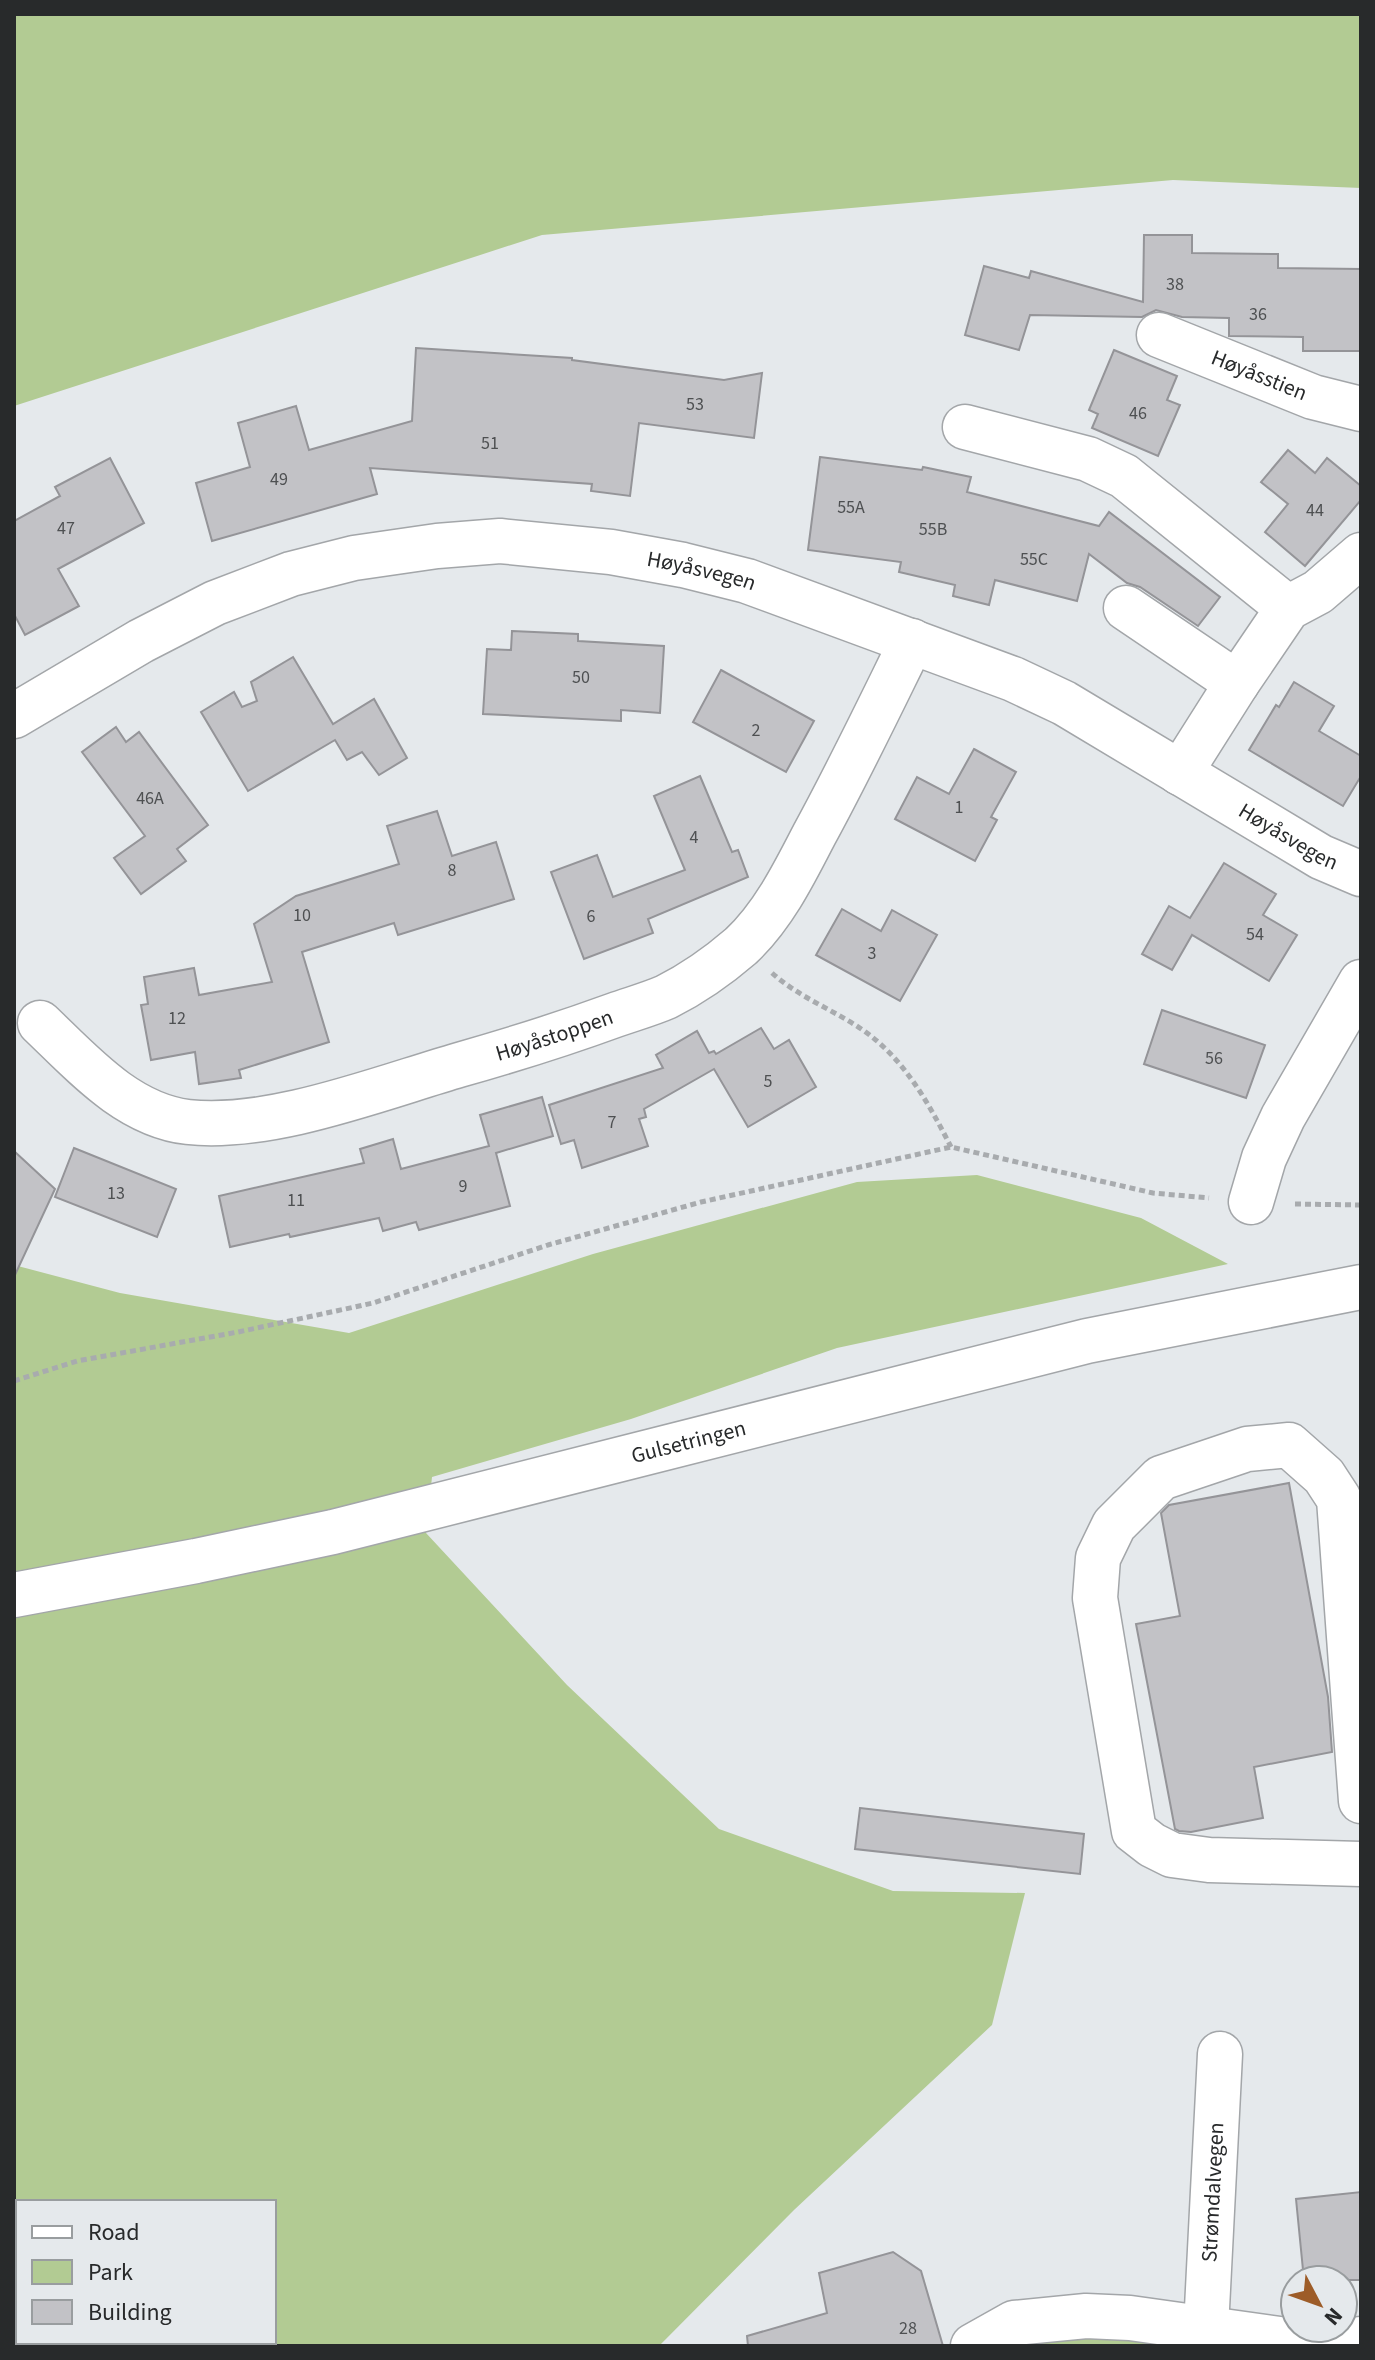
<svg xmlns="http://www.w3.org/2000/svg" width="1375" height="2360" font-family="'Source Sans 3',sans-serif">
	<rect width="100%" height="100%" fill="#e5e9ec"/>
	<g fill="#b2cb93" fill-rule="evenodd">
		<polygon points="14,14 1361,14 1361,188 1173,180 542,235 14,406"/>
		<path d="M 977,1175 L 1141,1218 L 1228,1264 L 837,1348 L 631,1419 L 432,1477 L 426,1533 L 567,1685 L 719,1829 L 893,1891 L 1025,1893 L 992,2025 L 794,2210 L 659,2346 L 14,2346 L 14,1265 L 120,1293 L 349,1333 L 593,1254 L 857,1182 ZM 18,2202 L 274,2202 L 274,2342 L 18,2342 Z"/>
		<polygon points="1039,2338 1151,2338 1184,2346 1028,2346"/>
	</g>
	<g fill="#c2c2c6" stroke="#949498" stroke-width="2">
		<polygon points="1144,235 1192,235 1192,253 1278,254 1278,268 1361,269 1361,351 1303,351 1303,337 1229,336 1229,318 1182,317 1156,310 1142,317 1030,315 1019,350 965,335 984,266 1029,278 1031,271 1143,302"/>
		<polygon points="416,348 572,358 572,360 724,380 762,373 754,438 639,423 630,496 591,491 592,484 370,468 377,494 212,541 196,483 250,467 238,423 296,406 309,450 412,421"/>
		<polygon points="1114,350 1177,376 1167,400 1180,405 1158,456 1092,428 1098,414 1089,410"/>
		<polygon points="1288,450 1315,473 1327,458 1361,486 1361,500 1305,566 1265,532 1288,504 1261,482"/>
		<polygon points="820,457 922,470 923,467 971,477 967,492 1099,526 1109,512 1220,597 1198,626 1140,587 1127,583 1089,554 1077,601 995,580 989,605 953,596 955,585 899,572 901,562 808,550"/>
		<polygon points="110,458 144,523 58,569 79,606 25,635 14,614 14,521 60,496 55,487"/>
		<polygon points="512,631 578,634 578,641 664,646 660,713 621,710 621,721 483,714 487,649 511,650"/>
		<polygon points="293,657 333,724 374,699 407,758 379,775 362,752 347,760 335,740 248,791 201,712 234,692 242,707 257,701 251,682"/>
		<polygon points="721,670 814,721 786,772 693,722"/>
		<polygon points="1294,682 1334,706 1319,731 1361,756 1361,776 1343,806 1249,750 1276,705 1279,707"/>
		<polygon points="116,727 126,742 139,732 208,825 177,849 186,861 141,894 114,858 145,836 82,752"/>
		<polygon points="974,749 1016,772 991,817 997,820 975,861 895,819 917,777 949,794"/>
		<polygon points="700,776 732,852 738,850 748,877 648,919 653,933 584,959 551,872 597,855 613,897 685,870 654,796"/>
		<polygon points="437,811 452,856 496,842 514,899 398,935 394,923 302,952 329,1042 239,1070 241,1078 199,1084 195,1052 151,1060 141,1005 148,1004 144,977 194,968 199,995 272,982 254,924 296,896 399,864 387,826"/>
		<polygon points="1224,863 1276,894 1263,915 1297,935 1269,981 1192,935 1172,970 1142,954 1169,906 1190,918"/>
		<polygon points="842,909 881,931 892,910 937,935 900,1001 816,955"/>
		<polygon points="1162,1010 1265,1045 1246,1098 1144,1064"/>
		<polygon points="761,1028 774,1049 789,1040 816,1087 748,1127 714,1069 644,1109 646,1117 639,1119 648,1146 582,1168 574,1140 561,1144 549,1105 663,1068 656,1055 697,1031 709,1053 714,1051 716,1054"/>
		<polygon points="542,1097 553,1136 496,1153 510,1206 419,1230 416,1222 383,1231 379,1218 290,1237 289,1234 230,1247 219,1196 364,1163 360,1149 393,1139 401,1169 489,1146 480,1115"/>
		<polygon points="74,1148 176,1189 157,1237 55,1197"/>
		<polygon points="14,1151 55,1189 14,1277"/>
		<polygon points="1289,1483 1328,1697 1332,1752 1254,1767 1263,1818 1191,1832 1179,1831 1175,1829 1136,1624 1180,1616 1161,1513 1169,1505"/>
		<polygon points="860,1808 1084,1834 1080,1874 855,1849"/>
		<polygon points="1361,2192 1361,2280 1304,2280 1296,2199"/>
		<polygon points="893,2252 921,2271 943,2346 748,2346 747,2336 827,2313 819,2273"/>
	</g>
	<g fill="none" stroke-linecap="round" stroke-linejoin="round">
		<g stroke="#a3a6a9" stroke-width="47">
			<g id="minor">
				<path id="s1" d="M 1159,335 L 1313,397 L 1361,409"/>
				<polyline points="965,427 1088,459 1124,476 1288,608"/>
				<polyline points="1126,608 1237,683"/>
				<path id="s2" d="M 14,716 L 141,641 L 215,603 L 291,574 L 354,558 L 437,546 L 500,541 L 611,552 L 683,565 L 747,581 L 1013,679 L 1064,703 L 1321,857 L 1361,874"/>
				<polyline points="1180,773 1237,683 1288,608 1318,592 1361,555"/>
				<path id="s3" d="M 40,1023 C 82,1063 127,1115 188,1122 C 271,1131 380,1088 459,1065 C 512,1050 563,1034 615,1015 C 632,1009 650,1004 666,997 C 692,984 719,965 741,946 C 773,916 794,874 814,835 C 849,771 880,706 912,641"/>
				<polyline points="1251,1202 1264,1158 1283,1117 1361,982"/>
				<path id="s4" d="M 14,1595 L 196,1561 L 333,1532 L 1087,1341 L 1361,1287"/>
				<polyline points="1361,1801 1339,1499 1324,1476 1289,1445 1247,1449 1161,1478 1114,1525 1098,1558 1095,1598 1134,1831 1152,1845 1172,1855 1209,1860 1361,1864"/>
				<path id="s5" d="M 1206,2328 L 1220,2054"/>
				<polyline points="973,2346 1014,2323 1086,2316 1130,2318 1301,2342 1349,2341 1361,2339"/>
			</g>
		</g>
		<g stroke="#a8abae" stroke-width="5" stroke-dasharray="6 4" stroke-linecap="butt">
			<path d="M 772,973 C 801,999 837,1011 867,1033 C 906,1062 929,1104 951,1147"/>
			<polyline points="1295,1204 1361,1205"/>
			<polyline points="14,1381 77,1361 238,1332 373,1303 548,1245 701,1202 951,1147 1153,1193 1209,1198"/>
		</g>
		<use href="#minor" stroke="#fff" stroke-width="44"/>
	</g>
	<g text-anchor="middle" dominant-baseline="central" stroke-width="6" stroke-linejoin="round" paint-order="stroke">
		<g font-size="18" fill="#4e5052">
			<text x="1175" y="284">38</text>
			<text x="1258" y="314">36</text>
			<text x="695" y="404">53</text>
			<text x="1138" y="413">46</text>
			<text x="490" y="443">51</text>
			<text x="279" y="479">49</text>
			<text x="851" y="507">55A</text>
			<text x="1315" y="510">44</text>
			<text x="66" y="528">47</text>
			<text x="933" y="529">55B</text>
			<text x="1034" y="559">55C</text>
			<text x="581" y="677">50</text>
			<text x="756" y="730">2</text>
			<text x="150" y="798">46A</text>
			<text x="959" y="807">1</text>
			<text x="694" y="837">4</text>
			<text x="452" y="870">8</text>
			<text x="302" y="915">10</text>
			<text x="591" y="916">6</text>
			<text x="1255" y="934">54</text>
			<text x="872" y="953">3</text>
			<text x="177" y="1018">12</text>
			<text x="1214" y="1058">56</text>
			<text x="768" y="1081">5</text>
			<text x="612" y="1122">7</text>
			<text x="463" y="1186">9</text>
			<text x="116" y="1193">13</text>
			<text x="296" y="1200">11</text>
			<text x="908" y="2328">28</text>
		</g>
		<g font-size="22" fill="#282a2b" stroke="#e5e9ec">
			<text stroke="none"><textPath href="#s1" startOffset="108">Høyåsstien</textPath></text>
			<text stroke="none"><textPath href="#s2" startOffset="728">Høyåsvegen</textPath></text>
			<text stroke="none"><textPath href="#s2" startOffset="1376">Høyåsvegen</textPath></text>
			<text stroke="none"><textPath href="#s3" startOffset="560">Høyåstoppen</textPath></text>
			<text stroke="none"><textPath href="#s4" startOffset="692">Gulsetringen</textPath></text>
			<text stroke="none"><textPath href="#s5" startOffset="136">Strømdalvegen</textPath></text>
		</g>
	</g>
	<rect width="1375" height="2360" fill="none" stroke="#282a2b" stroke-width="32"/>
	<rect x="16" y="2200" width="260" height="144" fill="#e5e9ec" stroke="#999d9f" stroke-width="2"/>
	<rect x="32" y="2226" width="40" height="12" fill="#ffffff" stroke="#999d9f" stroke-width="2"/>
	<text x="88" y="2240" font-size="24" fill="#282a2b">Road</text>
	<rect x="32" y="2260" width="40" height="24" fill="#b2cb93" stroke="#999d9f" stroke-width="2"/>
	<text x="88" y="2280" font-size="24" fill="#282a2b">Park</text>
	<rect x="32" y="2300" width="40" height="24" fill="#c2c2c6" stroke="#999d9f" stroke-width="2"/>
	<text x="88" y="2320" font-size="24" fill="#282a2b">Building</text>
	<g transform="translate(1319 2304) rotate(131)"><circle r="38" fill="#e5e9ec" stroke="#999d9f" stroke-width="2"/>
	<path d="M0-6L14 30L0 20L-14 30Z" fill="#9d5c28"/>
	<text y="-12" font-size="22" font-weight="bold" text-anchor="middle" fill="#282a2b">N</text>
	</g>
</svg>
